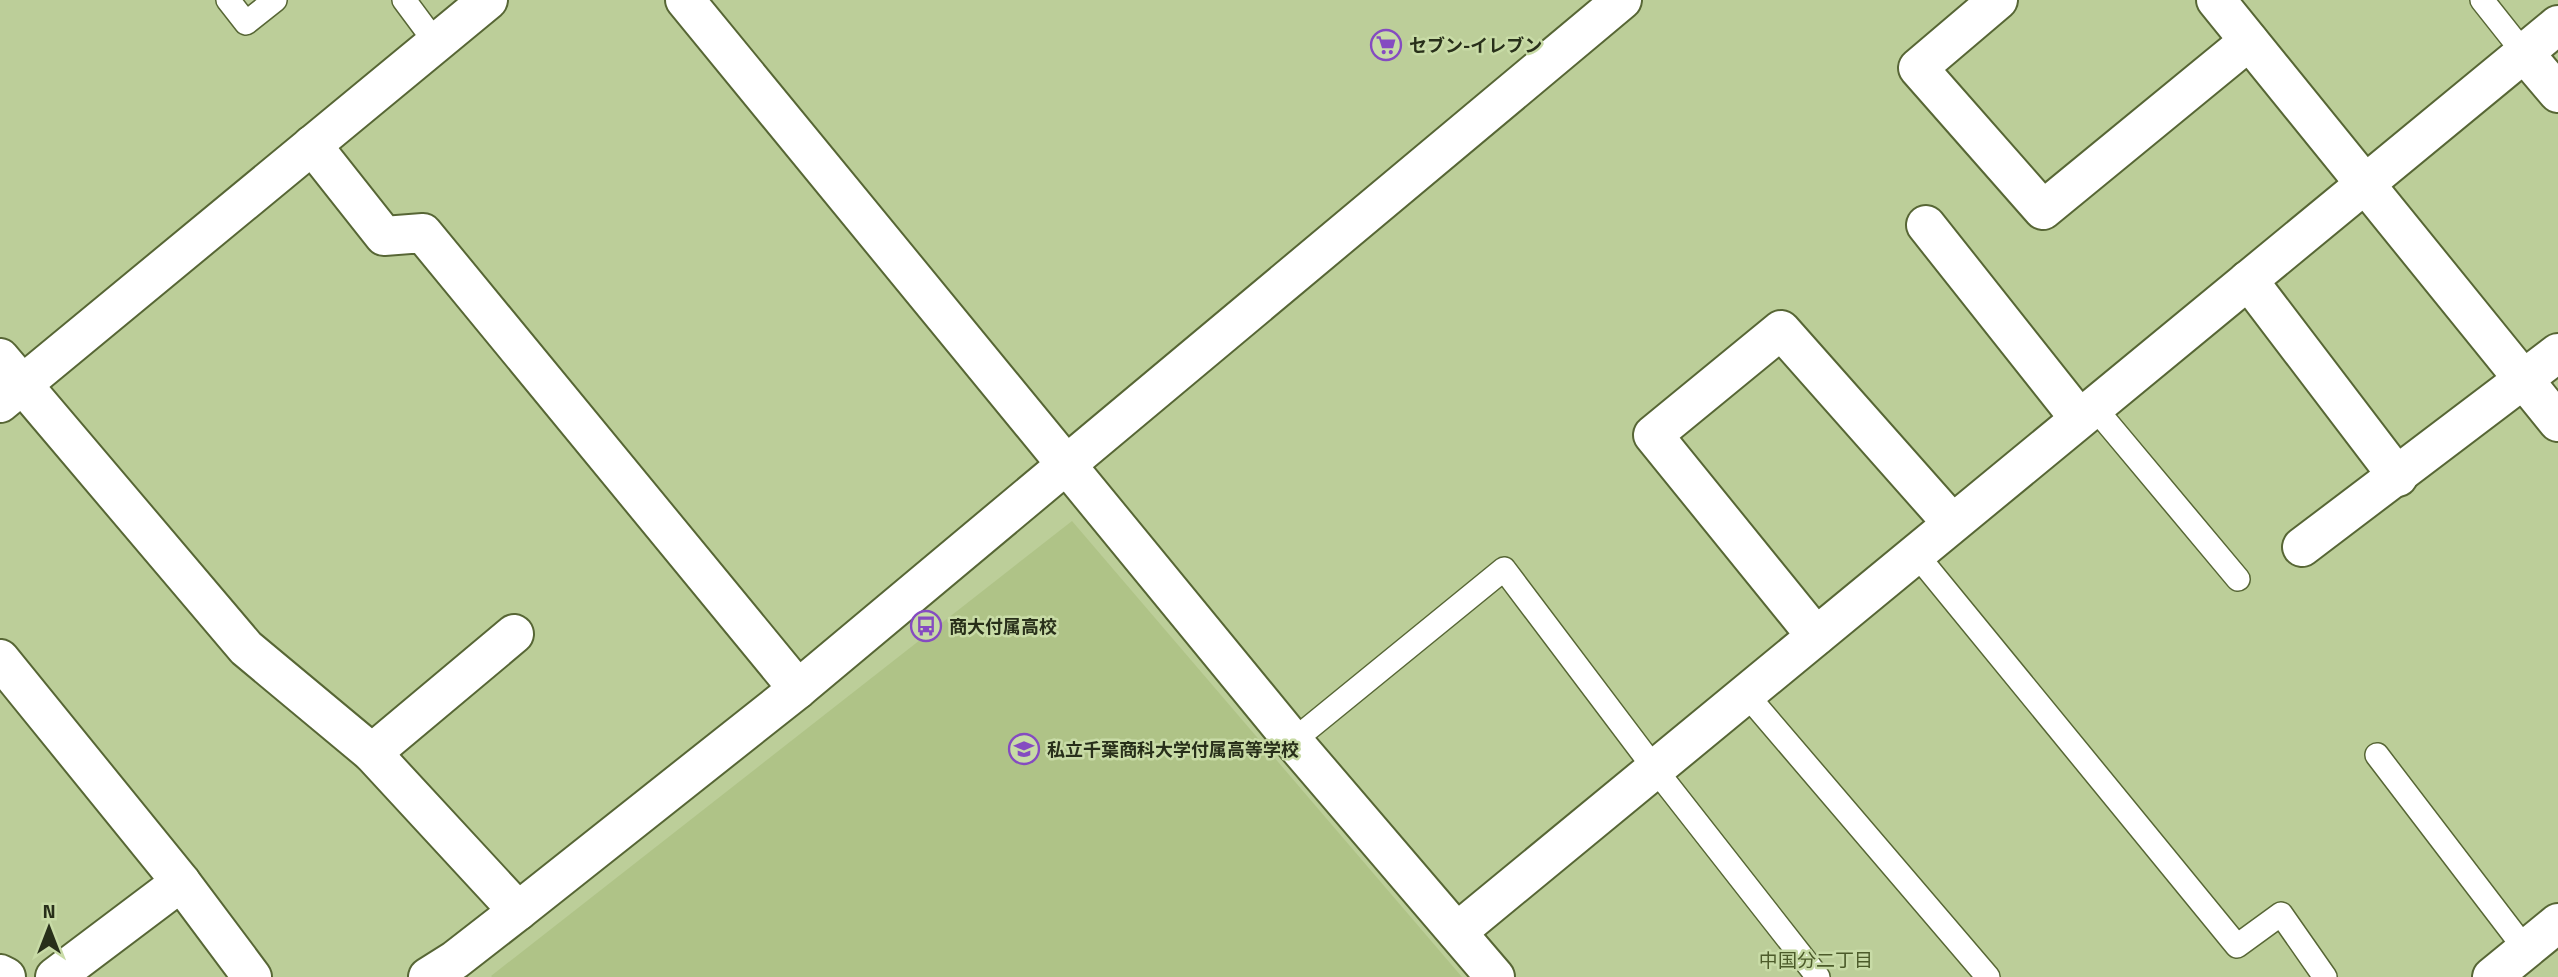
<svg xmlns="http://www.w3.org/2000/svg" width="2558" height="977" font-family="'Titillium Web','Noto Sans JP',sans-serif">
	<rect width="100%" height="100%" fill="#bcce99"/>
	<polygon fill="#afc387" points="1072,521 1462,977 492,977 491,976"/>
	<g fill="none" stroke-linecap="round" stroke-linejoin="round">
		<g stroke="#576635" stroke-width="26">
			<g id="lane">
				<polyline points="228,0 246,23 275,0"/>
				<polyline points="404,0 436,43"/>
				<polyline points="2482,0 2524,53"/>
				<polyline points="2094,407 2238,579"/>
				<polyline points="1916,554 2237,946 2281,914 2325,977"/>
				<polyline points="1746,694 1988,977"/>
				<polyline points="1293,741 1504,569 1655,769 1818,977"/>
				<polyline points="2377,755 2526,950"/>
			</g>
		</g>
		<g stroke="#576635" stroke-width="42">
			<g id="street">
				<polyline points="685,0 1293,741 1495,977"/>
				<polyline points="1998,0 1918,68 2043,210 2249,41"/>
				<polyline points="2216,0 2558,422"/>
				<polyline points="2524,53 2558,93"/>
				<polyline points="312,145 384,236 423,233 798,689"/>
				<polyline points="1926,225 2079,418"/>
				<polyline points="2248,280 2398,477"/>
				<polyline points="0,358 246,648 372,753 514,634"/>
				<polyline points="0,403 488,0"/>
				<polyline points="2302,547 2558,353"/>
				<polyline points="1816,636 1653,435 1781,330 1952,523"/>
				<polyline points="0,659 181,882 252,977"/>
				<polyline points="372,753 518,911"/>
				<polyline points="1457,932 2558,25"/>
				<polyline points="0,974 6,977"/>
				<polyline points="55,977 181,882"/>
				<polyline points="2492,977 2558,923"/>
			</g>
		</g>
		<g stroke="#576635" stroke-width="42">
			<polyline id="secondary" points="428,977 455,960 518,911 798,689 1622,0"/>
		</g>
		<use href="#lane" stroke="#fff" stroke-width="23"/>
		<use href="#street" stroke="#fff" stroke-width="38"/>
		<use href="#secondary" stroke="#fff" stroke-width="38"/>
	</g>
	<defs>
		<g id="supermarket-ring" transform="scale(1.575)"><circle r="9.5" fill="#c8dba6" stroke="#854bc1" stroke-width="1.5"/><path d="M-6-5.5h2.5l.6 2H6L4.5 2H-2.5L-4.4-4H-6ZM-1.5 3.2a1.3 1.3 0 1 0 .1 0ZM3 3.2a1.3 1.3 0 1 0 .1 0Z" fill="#854bc1"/></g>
		<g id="bus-ring" transform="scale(1.575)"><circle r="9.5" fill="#c8dba6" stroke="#854bc1" stroke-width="1.5"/><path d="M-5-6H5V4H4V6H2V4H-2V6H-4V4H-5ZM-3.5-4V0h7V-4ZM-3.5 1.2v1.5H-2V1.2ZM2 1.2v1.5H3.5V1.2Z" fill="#854bc1"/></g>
		<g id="school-ring" transform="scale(1.575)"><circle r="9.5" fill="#c8dba6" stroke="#854bc1" stroke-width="1.5"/><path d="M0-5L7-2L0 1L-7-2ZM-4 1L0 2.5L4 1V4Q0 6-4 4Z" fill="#854bc1"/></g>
	</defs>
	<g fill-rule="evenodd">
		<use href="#supermarket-ring" x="1386" y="45"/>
		<use href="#bus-ring" x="926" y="626"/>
		<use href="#school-ring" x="1024" y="749"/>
	</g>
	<g text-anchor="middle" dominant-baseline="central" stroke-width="5" stroke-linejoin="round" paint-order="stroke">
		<g font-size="18" font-weight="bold" fill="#282f1a" stroke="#c8dba6" text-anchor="start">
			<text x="1409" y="45">セブン-イレブン</text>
			<text x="949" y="626">商大付属高校</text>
			<text x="1047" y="749">私立千葉商科大学付属高等学校</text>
		</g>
		<g font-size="19" fill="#4c5b2a" stroke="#c8dba6">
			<text x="1816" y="959">中国分二丁目</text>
		</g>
	</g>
	<g transform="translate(49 928)" stroke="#c8dba6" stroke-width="5" paint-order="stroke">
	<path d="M0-5L12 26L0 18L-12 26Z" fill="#282f1a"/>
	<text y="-10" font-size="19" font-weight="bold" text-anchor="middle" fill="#282f1a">N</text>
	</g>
</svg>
